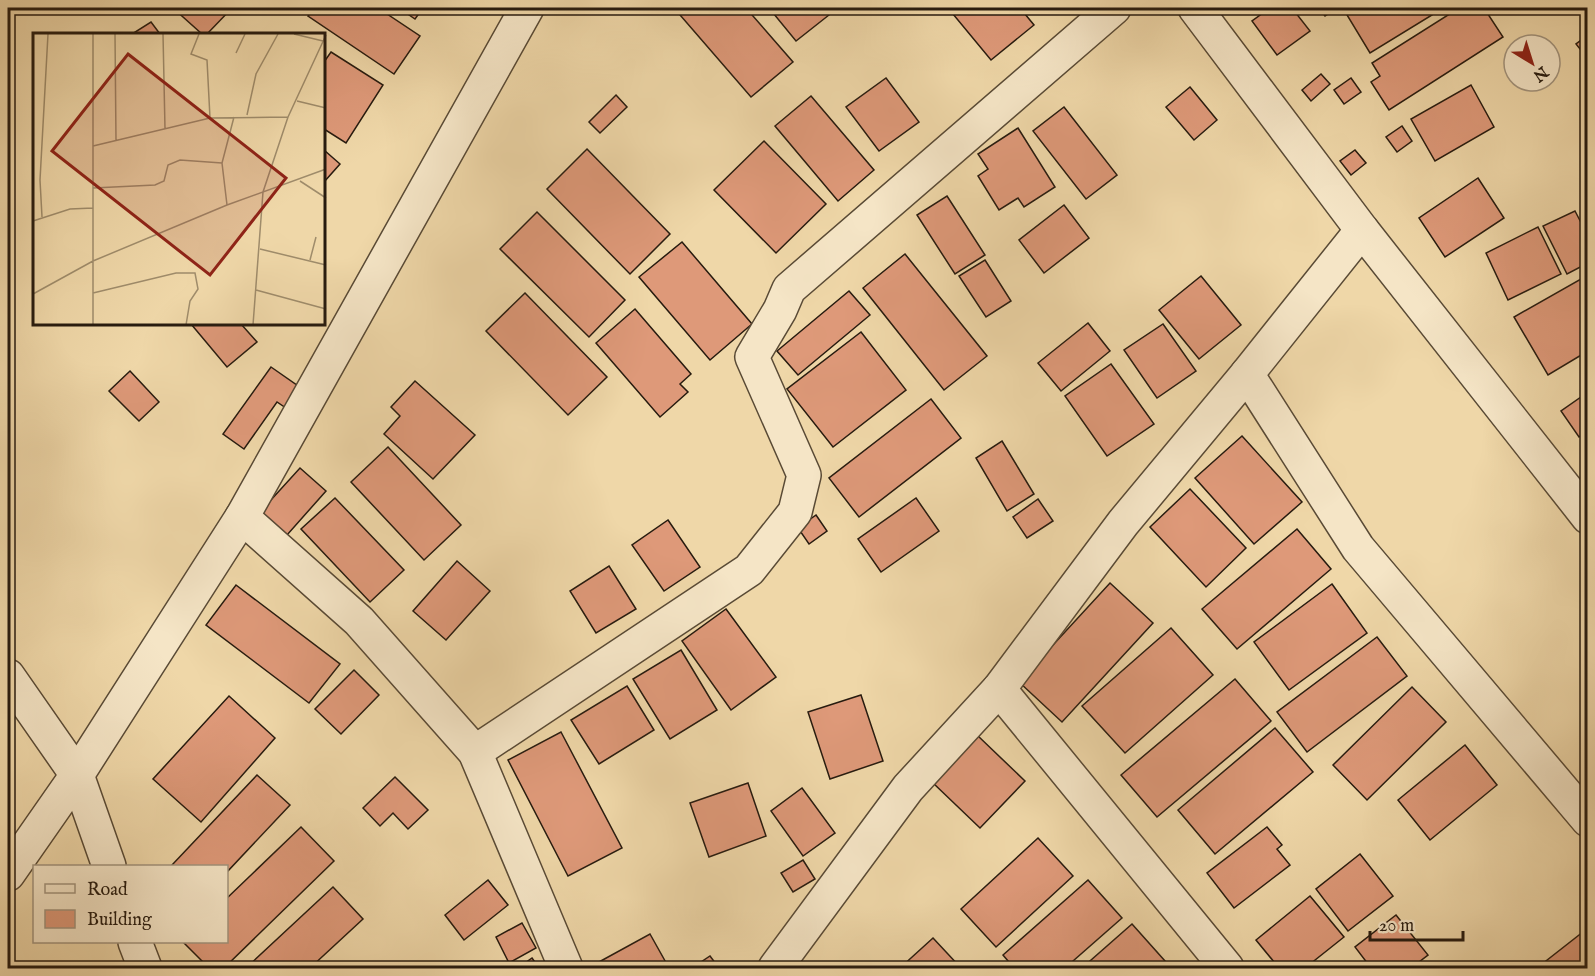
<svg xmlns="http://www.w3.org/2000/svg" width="1595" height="976" font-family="'IM FELL English',serif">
	<rect width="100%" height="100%" fill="#efd7a8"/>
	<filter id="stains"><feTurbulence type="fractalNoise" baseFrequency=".00333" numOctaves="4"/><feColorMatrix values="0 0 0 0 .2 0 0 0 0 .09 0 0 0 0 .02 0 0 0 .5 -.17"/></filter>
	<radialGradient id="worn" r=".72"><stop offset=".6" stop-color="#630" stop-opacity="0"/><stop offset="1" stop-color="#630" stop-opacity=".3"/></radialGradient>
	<g fill="#de9979" stroke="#271b0f" stroke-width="1.5">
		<polygon points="173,8 232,8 207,34 202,34"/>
		<polygon points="314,8 378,8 420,36 394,74 308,16"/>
		<polygon points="399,8 423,8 415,19"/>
		<polygon points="674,8 746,8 793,62 751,97"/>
		<polygon points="769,8 831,8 834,11 796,41"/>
		<polygon points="948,8 1020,8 1034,25 991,60"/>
		<polygon points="1270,8 1292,8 1310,31 1277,55 1252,21"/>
		<polygon points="1319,8 1337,8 1325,16"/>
		<polygon points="1347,8 1427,8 1432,15 1370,53 1344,10"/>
		<polygon points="1459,8 1484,8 1503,37 1389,110 1371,82 1380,76 1372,63"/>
		<polygon points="151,22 160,34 132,34"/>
		<polygon points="1588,35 1588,59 1576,44"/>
		<polygon points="331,52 383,85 346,143 324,129 324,62"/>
		<polygon points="1321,74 1330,84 1311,101 1302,90"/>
		<polygon points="886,78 919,122 879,151 846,107"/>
		<polygon points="1351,78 1361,92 1344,104 1334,90"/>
		<polygon points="1471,85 1494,127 1435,161 1411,119"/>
		<polygon points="1190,87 1217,120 1194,140 1166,107"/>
		<polygon points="616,95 627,107 600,133 589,122"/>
		<polygon points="811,96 874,170 838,201 775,126"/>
		<polygon points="1064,107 1117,175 1086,199 1033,131"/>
		<polygon points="1402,126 1412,141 1397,152 1386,137"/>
		<polygon points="1018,128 1055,187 1024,207 1018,198 999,210 978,176 988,169 978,154"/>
		<polygon points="764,141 826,204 776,253 714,190"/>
		<polygon points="587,149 670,234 630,274 547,189"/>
		<polygon points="324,150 340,164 324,182"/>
		<polygon points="1355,150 1366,163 1351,175 1340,161"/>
		<polygon points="1478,178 1504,218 1445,257 1419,218"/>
		<polygon points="947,196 985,255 955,274 917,215"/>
		<polygon points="1064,205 1089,238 1044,273 1019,240"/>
		<polygon points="1575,211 1588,236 1588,263 1567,274 1543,226"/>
		<polygon points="537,212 625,300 589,337 500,249"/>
		<polygon points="1538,227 1561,274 1508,300 1486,253"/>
		<polygon points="682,242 752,324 710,360 639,277"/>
		<polygon points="905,254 987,356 944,390 863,288"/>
		<polygon points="985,260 1011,301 986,317 959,276"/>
		<polygon points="1588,275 1588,351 1548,375 1514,317"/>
		<polygon points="1201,276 1241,325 1199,359 1159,310"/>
		<polygon points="849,291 870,315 798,375 777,351"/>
		<polygon points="525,293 607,377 568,415 486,331"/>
		<polygon points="635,309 691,374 680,384 688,392 660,417 596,343"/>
		<polygon points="1088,323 1110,351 1061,391 1038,363"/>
		<polygon points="191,324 241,324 257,342 227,367"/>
		<polygon points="1163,324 1196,371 1157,398 1124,350"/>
		<polygon points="861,332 906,390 833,447 787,389"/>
		<polygon points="1111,364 1154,424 1107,456 1065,396"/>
		<polygon points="271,367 301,388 286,408 277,402 244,449 223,434"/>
		<polygon points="130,371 159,402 139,421 109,391"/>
		<polygon points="415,381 475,435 433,479 384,434 400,416 391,407"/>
		<polygon points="1581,397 1588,406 1588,431 1579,437 1561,411"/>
		<polygon points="931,399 961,438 859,517 829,478"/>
		<polygon points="1242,436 1302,502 1254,544 1195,478"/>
		<polygon points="1002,441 1034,494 1007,511 976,458"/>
		<polygon points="388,447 461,525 424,560 351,482"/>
		<polygon points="300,468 326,491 287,535 260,512"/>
		<polygon points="1190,489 1246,548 1206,587 1150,527"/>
		<polygon points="335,498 404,570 370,602 301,529"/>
		<polygon points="916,498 939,531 881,572 858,539"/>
		<polygon points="1038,499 1053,521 1027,538 1013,517"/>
		<polygon points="816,515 827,531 809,544 798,528"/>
		<polygon points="668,520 700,567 664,591 632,545"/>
		<polygon points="1297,529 1331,569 1237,649 1202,609"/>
		<polygon points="457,561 490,591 446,640 413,611"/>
		<polygon points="609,566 636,609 596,633 570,591"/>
		<polygon points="1110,583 1153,623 1062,722 1019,682"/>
		<polygon points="1332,584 1367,633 1289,690 1254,642"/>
		<polygon points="236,585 340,664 309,703 206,625"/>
		<polygon points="726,609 776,677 731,710 682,641"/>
		<polygon points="1171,628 1213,675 1125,753 1082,706"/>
		<polygon points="1377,637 1407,676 1307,752 1277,712"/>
		<polygon points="681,650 717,710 670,739 633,679"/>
		<polygon points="354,670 379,695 341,734 315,709"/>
		<polygon points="1235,679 1271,721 1157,817 1121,775"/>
		<polygon points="627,686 654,730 599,764 571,720"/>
		<polygon points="1412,687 1446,722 1367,800 1333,765"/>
		<polygon points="861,695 883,761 830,779 808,712"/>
		<polygon points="229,696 275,738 201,822 153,779"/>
		<polygon points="1275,728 1313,772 1215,854 1178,810"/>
		<polygon points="561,732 622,848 568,876 508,760"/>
		<polygon points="977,735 1025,781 980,828 932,782"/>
		<polygon points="1465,745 1497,785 1430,840 1398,800"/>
		<polygon points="257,775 290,805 226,873 226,866 174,866 172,865"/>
		<polygon points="395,777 428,810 408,829 393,813 380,826 363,808"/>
		<polygon points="748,783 766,836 709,857 690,803"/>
		<polygon points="802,788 835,833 803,856 771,811"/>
		<polygon points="301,827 334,861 224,968 209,968 183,942 226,942 226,899"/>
		<polygon points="1267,827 1282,845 1277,849 1290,865 1234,908 1207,873"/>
		<polygon points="1038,838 1073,876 996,947 961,909"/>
		<polygon points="1360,854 1393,896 1348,931 1316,889"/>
		<polygon points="803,860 815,879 793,892 781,873"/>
		<polygon points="488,880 508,905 464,940 445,915"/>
		<polygon points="1088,880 1122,918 1065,968 1014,968 1003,955"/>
		<polygon points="333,887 363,919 310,968 246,968"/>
		<polygon points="1310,896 1344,937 1305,968 1279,968 1256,940"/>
		<polygon points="1396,915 1428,955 1411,968 1371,968 1355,947"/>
		<polygon points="522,923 536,948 509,963 496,937"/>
		<polygon points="1132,924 1165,961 1157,968 1082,968"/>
		<polygon points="1588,928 1588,968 1537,968"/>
		<polygon points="650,934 669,968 588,968"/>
		<polygon points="933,938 961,968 900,968"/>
		<polygon points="710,956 719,968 692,968"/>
		<polygon points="532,958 539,968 518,968"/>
		<polygon points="1432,963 1437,968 1425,968"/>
	</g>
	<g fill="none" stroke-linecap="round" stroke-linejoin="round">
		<g stroke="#594a35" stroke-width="36">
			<g id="minor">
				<polyline points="1195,8 1362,230 1588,517"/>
				<polyline points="1247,374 1358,548 1588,820"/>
				<polyline points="242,517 359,621 475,752 566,968"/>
				<polyline points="8,676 77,775 109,866"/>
				<polyline points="999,689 1227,968"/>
				<polyline points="475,752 749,570 795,512 804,475 752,357 780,310 789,289 1114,8"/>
				<polyline points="8,874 77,775 242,517 527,8"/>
				<polyline points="135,942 145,968"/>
				<polyline points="775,968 908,788 999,689 1123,523 1247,374 1362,230"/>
			</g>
		</g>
		<use href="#minor" stroke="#f5e5c6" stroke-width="33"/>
	</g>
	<g transform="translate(33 33)">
		<rect width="292" height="292" fill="#efd7a8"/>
		<path fill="none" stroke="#9f8c6b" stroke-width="1.5" d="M 60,1 L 60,292M 82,1 L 83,108M 130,1 L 132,96M 166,1 L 158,21 L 174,27 L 177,85M 261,1 L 290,8M 203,20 L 212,1M 264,68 L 293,75M 214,82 L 223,41 L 245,1M 60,113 L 177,85 L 255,84M 267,148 L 293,165M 60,155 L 122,152 L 131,148 L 135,132 L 147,127 L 189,130M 194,172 L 189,130 L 201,84M 9,184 L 7,147 L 15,1M 0,188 L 37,176 L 60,175M 227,216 L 293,232M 277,227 L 283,204M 223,257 L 293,276M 60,260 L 143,240 L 162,240 L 165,256 L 157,268 L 153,292M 0,261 L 60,228 L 194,172 L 293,136M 220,292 L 230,159 L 255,84 L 293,2"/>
		<path fill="#8f2418" fill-opacity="0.15" stroke="#8f2418" stroke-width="3" d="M 95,21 L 253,145 L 177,242 L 19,118 Z"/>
		<rect width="292" height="292" fill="none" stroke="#271b0f" stroke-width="3"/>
	</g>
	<rect width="1595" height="976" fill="none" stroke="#efd7a8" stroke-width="30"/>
	<rect x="9" y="9" width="1577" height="958" fill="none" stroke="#271b0f" stroke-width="3"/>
	<rect x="15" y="15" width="1565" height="946" fill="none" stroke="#271b0f" stroke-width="1.5"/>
	<rect x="33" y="865" width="195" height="78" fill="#f5e5c6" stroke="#a3947d" stroke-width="1.5"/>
	<rect x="45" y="884" width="30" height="9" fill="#f5e5c6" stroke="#a3947d" stroke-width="1.5"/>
	<text x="87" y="895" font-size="18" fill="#271b0f">Road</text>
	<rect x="45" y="910" width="30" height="18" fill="#de9979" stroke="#a3947d" stroke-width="1.5"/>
	<text x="87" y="925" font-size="18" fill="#271b0f">Building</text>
	<g transform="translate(1532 63) rotate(142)"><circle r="28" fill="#f5e5c6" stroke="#a3947d" stroke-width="1.5"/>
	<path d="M0-4.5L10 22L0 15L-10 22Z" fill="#8f2418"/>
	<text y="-9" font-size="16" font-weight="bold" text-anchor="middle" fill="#271b0f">N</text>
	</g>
	<path d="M1370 931v9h93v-9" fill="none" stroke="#271b0f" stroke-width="3"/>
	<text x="1379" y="931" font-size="18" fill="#271b0f" stroke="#f5e5c6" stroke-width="4.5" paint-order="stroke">20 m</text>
	<rect width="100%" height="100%" filter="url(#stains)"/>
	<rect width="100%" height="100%" fill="url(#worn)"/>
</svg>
